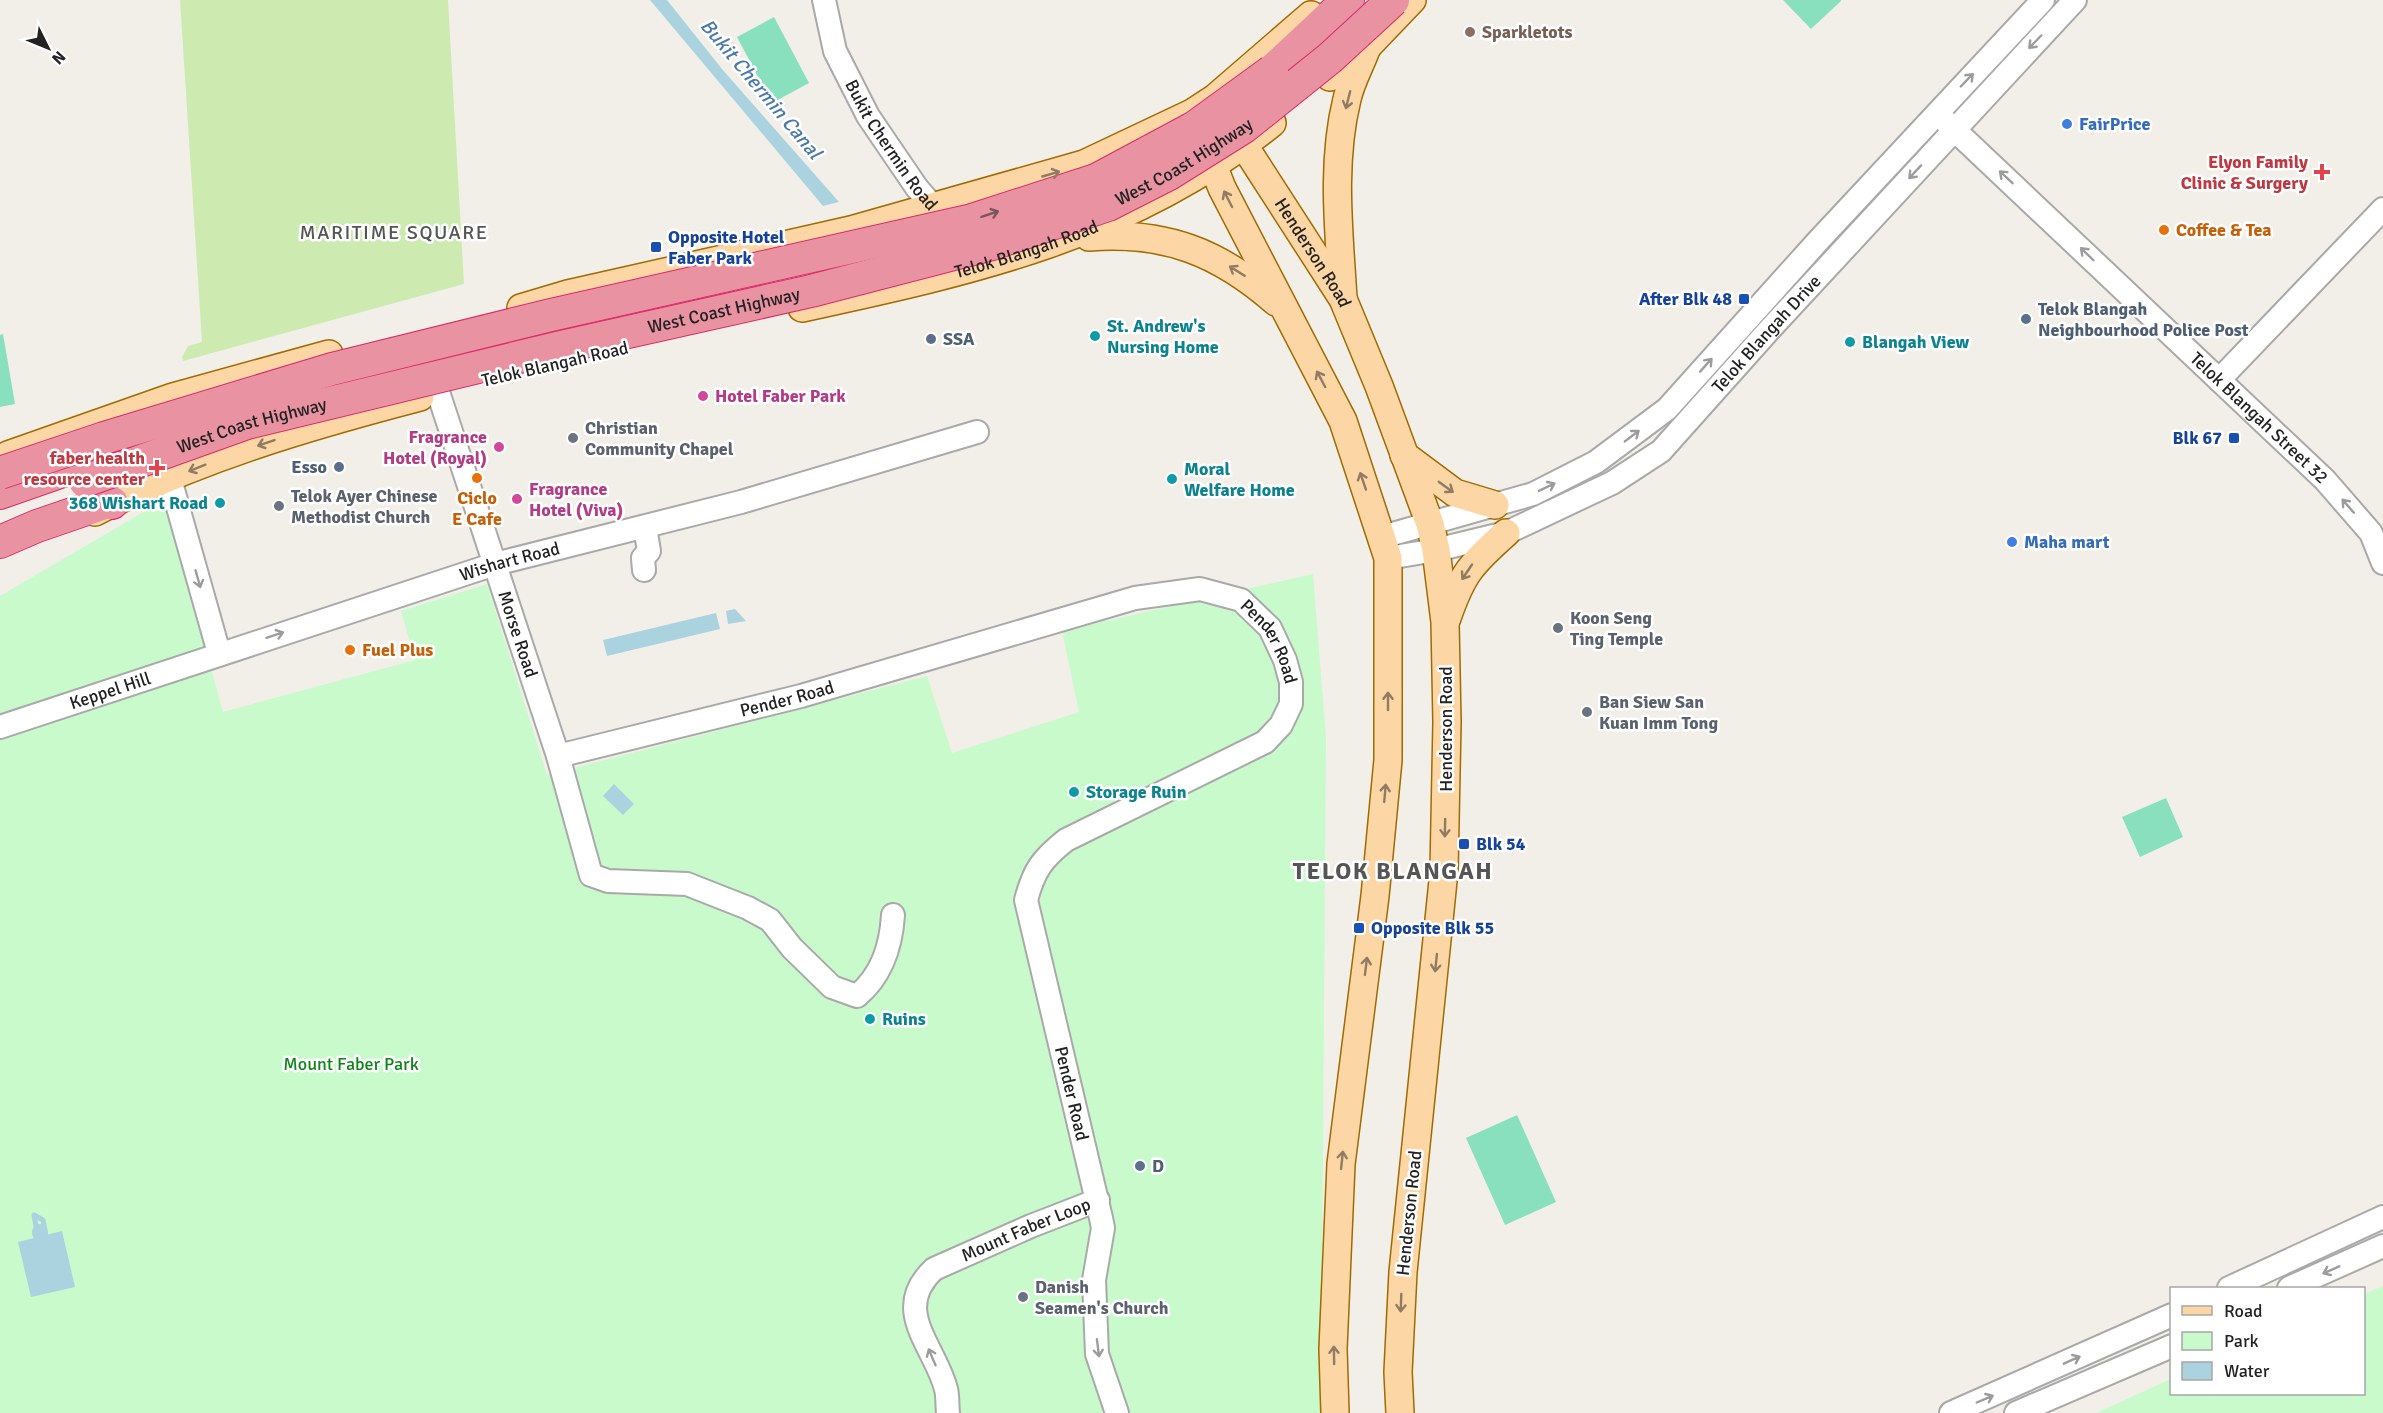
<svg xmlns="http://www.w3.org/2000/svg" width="2383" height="1413" font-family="Signika,sans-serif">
	<rect width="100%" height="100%" fill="#f2efe9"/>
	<polygon fill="#cdebb0" points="180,0 448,0 464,284 183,361 182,357 188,346 202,342"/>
	<g fill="#c8facc">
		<polygon points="164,500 223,712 415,660 401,611 487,584 547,775 927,676 952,753 1079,712 1062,631 1313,574 1326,738 1321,1413 0,1413 0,596"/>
		<polygon points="2383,1286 2383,1413 2096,1413 2171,1379 2172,1394 2364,1394 2364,1294"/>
	</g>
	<g fill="#88e0be">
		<polygon points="1783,0 1841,0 1841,1 1811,29"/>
		<polygon points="774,17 809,83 772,103 737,37"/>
		<polygon points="3,334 15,404 0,407 0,335"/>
		<polygon points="2166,798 2183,837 2140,857 2122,817"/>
		<polygon points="1517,1115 1556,1202 1505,1225 1466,1138"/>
	</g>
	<g fill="#aad3df">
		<polygon points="650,0 667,0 722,69 839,202 823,206"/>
		<polygon points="735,609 746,621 728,624 726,611"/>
		<polygon points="716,613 720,629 607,656 603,640"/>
		<polygon points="614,784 634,804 623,815 603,796"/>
		<polygon points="62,1231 75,1287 31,1297 18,1242"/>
	</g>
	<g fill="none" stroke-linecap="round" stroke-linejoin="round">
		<polygon stroke="#aad3df" stroke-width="5" points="34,1215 43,1220 45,1230 37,1232"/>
		<polyline stroke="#aad3df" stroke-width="16" points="40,1232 40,1233"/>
		<g stroke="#a9a9a9" stroke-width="26">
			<g id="minor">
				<path id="s1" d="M 824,0 L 835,51 L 868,116 L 917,188 L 943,218"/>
				<path id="s2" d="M 1943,119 L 2325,480 L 2371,533 L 2383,563"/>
				<polyline points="2219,380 2383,209"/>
				<path id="s3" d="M 438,392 L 558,756 L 591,875 L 608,881 L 687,884 L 748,908 L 770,920 L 792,948 L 832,987 L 857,996 C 882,975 891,947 893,915"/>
				<polyline points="170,479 219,653"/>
				<polyline points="1382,537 1533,494 1596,462 1667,409 1818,241 2043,0"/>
				<path id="s4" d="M 1388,558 L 1436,550 L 1506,533 L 1612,483 L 1661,451 L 1770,329 L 2075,0"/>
				<polyline points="644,570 643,558 649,551 645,527"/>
				<path id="s5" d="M 0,727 L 495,564 L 741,502 L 977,432"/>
				<path id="s6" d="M 558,756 L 801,696 L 1135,598 L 1200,589 L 1241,600 L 1270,628 L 1285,660 L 1291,682 L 1291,704 L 1281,725 L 1265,742 L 1066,840 C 1042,859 1034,870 1026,900 L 1101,1218 L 1103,1228 L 1094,1280 L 1097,1354 L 1117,1413"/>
				<polyline points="2229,1288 2383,1217"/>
				<polyline points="2289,1288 2383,1246"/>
				<path id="s7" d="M 948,1413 C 947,1405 948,1397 946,1389 C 935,1346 890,1310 934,1269 L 1031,1226 L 1098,1200"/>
				<polyline points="1951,1413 2172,1315"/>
				<polyline points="2016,1413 2172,1346"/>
			</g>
		</g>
		<g stroke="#a06b00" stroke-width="30">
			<g id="major">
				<polyline points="1330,77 1368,46 1412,0"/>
				<path id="s8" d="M 1234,130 L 1343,299 L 1379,386 L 1430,524 L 1436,550 L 1445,622 L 1447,722 L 1444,871 L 1403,1272 L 1398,1372 L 1400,1413"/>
				<polyline points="1207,150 1222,188 1343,421 1388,558 1388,760 1375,896 1341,1164 1333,1349 1335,1413"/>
				<path d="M 1089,237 C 1165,231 1219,252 1276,302"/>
				<path d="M 1343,298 C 1339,231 1331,164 1347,99 C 1351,81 1361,64 1367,47"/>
				<polyline points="521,308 568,294 851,230 1084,164 1192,113 1215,98 1311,15"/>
				<path id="s9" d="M 802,308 C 973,271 1132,236 1272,123"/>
				<polyline points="8,455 173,397 329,354"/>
				<polyline points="1404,455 1455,493 1495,505"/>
				<path d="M 95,512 C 196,459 309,426 420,397"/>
				<path d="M 1447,618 C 1462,574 1471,564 1506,533"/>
			</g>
		</g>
		<g stroke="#dc2a67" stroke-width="34">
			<g id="highway">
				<polyline points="1272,71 1348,0"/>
				<polyline points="0,493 180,430"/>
				<polyline points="0,542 37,526 107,502 112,503"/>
			</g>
		</g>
		<use href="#minor" stroke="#fff" stroke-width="22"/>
		<use href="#major" stroke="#fcd6a4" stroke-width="27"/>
		<use href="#highway" stroke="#e892a2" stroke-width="32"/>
		<g stroke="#dc2a67" stroke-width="34" stroke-linecap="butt">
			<g id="highway-bridge">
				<polyline points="0,473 104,438 332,369 551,315 972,220 1096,180 1195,127 1272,71"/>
				<path id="s10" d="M 85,481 L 247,423 L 561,347 L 811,291 L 992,244 L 1108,205 L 1169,174 L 1244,127 L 1330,58 L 1393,0"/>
			</g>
		</g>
		<use href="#highway-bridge" stroke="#e892a2" stroke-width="32"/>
	</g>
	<defs><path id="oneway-shaft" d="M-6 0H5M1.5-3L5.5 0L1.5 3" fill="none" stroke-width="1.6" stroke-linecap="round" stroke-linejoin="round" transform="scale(1.5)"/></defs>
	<g stroke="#9c9c9c">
		<use href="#oneway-shaft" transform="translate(2035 42) rotate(134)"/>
		<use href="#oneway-shaft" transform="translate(1967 80) rotate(-46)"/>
		<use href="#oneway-shaft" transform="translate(1915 172) rotate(133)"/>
		<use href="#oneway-shaft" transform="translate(2006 177) rotate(-137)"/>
		<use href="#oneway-shaft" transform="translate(2087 254) rotate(-136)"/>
		<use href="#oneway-shaft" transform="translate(1706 365) rotate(-48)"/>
		<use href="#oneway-shaft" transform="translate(1632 436) rotate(-37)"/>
		<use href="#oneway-shaft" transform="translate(1547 487) rotate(-26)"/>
		<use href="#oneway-shaft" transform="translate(2348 506) rotate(-131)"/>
		<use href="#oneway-shaft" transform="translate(198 579) rotate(74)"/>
		<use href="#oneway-shaft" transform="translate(275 635) rotate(-18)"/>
		<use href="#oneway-shaft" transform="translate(2331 1270) rotate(156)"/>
		<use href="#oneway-shaft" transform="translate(1098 1348) rotate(83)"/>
		<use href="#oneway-shaft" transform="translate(932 1357) rotate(-113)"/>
		<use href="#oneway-shaft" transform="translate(2072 1360) rotate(-24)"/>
		<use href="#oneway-shaft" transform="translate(1985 1399) rotate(-23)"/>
	</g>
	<g stroke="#8f7c63">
		<use href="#oneway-shaft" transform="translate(1348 100) rotate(104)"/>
		<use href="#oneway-shaft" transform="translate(1051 174) rotate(-16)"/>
		<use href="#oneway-shaft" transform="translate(1228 199) rotate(-117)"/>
		<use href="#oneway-shaft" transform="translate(1237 271) rotate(-148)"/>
		<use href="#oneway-shaft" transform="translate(1321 379) rotate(-118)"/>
		<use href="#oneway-shaft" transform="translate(266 443) rotate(161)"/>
		<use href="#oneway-shaft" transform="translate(197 468) rotate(158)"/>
		<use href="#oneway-shaft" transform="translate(1363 481) rotate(-109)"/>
		<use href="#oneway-shaft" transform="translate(1446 487) rotate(36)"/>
		<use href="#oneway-shaft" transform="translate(1467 572) rotate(124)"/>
		<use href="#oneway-shaft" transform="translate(1388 701) rotate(-90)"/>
		<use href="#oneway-shaft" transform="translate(1385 793) rotate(-85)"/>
		<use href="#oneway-shaft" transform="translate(1445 828) rotate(91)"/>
		<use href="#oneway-shaft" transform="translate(1436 963) rotate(96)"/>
		<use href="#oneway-shaft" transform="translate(1366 966) rotate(-83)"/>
		<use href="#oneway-shaft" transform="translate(1342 1160) rotate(-84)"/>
		<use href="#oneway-shaft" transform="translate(1401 1303) rotate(92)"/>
		<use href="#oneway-shaft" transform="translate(1334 1355) rotate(-91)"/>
	</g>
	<use stroke="#7b545c" href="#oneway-shaft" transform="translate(990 214) rotate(-18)"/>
	<circle fill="#8d6e63" stroke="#fff" stroke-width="2" cx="1470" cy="32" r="6"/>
	<g fill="#3f7fe0" stroke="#fff" stroke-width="2">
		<circle cx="2067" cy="124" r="6"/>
		<circle cx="2012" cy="542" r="6"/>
	</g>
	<g fill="#e0444e" stroke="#fff" stroke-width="2">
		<path d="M2319 163h6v6h6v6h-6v6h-6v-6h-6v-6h6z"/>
		<path d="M154 459h6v6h6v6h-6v6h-6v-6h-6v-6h6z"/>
	</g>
	<g fill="#e8710a" stroke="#fff" stroke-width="2">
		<circle cx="2164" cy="230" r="6"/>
		<circle cx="477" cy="478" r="6"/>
		<circle cx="350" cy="650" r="6"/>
	</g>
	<g fill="#1a4fb4" stroke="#fff" stroke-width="2">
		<rect x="650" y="241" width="12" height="12" rx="3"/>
		<rect x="1738" y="293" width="12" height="12" rx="3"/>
		<rect x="2228" y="432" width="12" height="12" rx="3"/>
		<rect x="1458" y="838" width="12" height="12" rx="3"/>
		<rect x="1353" y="922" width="12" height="12" rx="3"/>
	</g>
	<g fill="#5c6f8a" stroke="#fff" stroke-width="2">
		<circle cx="2026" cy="319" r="6"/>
		<circle cx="931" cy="339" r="6"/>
		<circle cx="339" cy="467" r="6"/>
		<circle cx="1140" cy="1166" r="6"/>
	</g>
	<g fill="#0f9aa8" stroke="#fff" stroke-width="2">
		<circle cx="1095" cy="336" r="6"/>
		<circle cx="1850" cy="342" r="6"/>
		<circle cx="1172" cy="479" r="6"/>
		<circle cx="220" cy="503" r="6"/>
		<circle cx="1074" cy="792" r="6"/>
		<circle cx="870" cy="1019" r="6"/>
	</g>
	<g fill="#d1479c" stroke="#fff" stroke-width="2">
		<circle cx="703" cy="396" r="6"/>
		<circle cx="499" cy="447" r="6"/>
		<circle cx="517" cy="499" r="6"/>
	</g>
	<g fill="#6b7280" stroke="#fff" stroke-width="2">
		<circle cx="573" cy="438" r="6"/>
		<circle cx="279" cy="506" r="6"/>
		<circle cx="1558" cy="628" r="6"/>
		<circle cx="1587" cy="712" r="6"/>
		<circle cx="1023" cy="1297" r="6"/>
	</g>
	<g text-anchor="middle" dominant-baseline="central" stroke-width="5" stroke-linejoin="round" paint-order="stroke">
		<g font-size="18" font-weight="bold" fill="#785e54" stroke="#fff" text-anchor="start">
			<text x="1482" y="32">Sparkletots</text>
		</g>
		<g font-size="18" font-weight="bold" fill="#366cbe" stroke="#fff" text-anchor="start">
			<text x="2079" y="124">FairPrice</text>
			<text x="2024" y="542">Maha mart</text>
		</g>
		<g font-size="18" fill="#222" stroke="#fff">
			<text stroke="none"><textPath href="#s1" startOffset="162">Bukit Chermin Road</textPath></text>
			<text stroke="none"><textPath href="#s10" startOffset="1148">West Coast Highway</textPath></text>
			<text stroke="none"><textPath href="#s9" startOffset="232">Telok Blangah Road</textPath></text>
			<text stroke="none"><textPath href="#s8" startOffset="146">Henderson Road</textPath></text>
			<text stroke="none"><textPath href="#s10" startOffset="662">West Coast Highway</textPath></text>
			<text stroke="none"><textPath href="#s4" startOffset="454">Telok Blangah Drive</textPath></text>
			<text transform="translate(555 364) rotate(-13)">Telok Blangah Road</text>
			<text stroke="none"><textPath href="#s2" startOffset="435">Telok Blangah Street 32</textPath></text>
			<text stroke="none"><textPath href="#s10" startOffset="176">West Coast Highway</textPath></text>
			<text stroke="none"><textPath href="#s5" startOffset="536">Wishart Road</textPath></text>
			<text stroke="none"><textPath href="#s3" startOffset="255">Morse Road</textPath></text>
			<text stroke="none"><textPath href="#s6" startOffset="758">Pender Road</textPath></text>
			<text stroke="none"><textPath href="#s5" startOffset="116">Keppel Hill</textPath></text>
			<text stroke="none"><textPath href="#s6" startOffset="236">Pender Road</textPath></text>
			<text transform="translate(1446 729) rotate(-90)">Henderson Road</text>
			<text stroke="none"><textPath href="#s6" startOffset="1368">Pender Road</textPath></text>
			<text transform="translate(1409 1213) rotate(-84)">Henderson Road</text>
			<text stroke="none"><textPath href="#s7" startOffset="256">Mount Faber Loop</textPath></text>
		</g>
		<g font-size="18" font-weight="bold" fill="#be3a42" stroke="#fff" text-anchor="end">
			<text x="2308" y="162">Elyon Family<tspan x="2308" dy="21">Clinic &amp; Surgery</tspan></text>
			<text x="145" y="458">faber health<tspan x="145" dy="21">resource center</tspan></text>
		</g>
		<g font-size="18" font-weight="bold" fill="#c56008" stroke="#fff" text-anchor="start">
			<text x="2176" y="230">Coffee &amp; Tea</text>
			<text x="477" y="498" text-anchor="middle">Ciclo<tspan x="477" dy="21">E Cafe</tspan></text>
			<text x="362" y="650">Fuel Plus</text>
		</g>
		<g font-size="18" font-weight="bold" fill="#164399" stroke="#fff" text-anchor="start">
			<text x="668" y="237">Opposite Hotel<tspan x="668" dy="21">Faber Park</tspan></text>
			<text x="1732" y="299" text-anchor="end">After Blk 48</text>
			<text x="2222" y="438" text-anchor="end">Blk 67</text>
			<text x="1476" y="844">Blk 54</text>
			<text x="1371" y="928">Opposite Blk 55</text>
		</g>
		<g font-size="18" font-weight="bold" fill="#4e5e75" stroke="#fff" text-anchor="start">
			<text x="2038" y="309">Telok Blangah<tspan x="2038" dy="21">Neighbourhood Police Post</tspan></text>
			<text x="943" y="339">SSA</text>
			<text x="327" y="467" text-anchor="end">Esso</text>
			<text x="1152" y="1166">D</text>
		</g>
		<g font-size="18" font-weight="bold" fill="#0d838f" stroke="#fff" text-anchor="start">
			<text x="1107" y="326">St. Andrew's<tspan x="1107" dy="21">Nursing Home</tspan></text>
			<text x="1862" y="342">Blangah View</text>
			<text x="1184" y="469">Moral<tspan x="1184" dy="21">Welfare Home</tspan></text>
			<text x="208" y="503" text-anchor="end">368 Wishart Road</text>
			<text x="1086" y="792">Storage Ruin</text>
			<text x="882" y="1019">Ruins</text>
		</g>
		<g font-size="18" font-weight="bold" fill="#b23c85" stroke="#fff" text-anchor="start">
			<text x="715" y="396">Hotel Faber Park</text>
			<text x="487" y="437" text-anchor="end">Fragrance<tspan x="487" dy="21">Hotel (Royal)</tspan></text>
			<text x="529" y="489">Fragrance<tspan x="529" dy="21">Hotel (Viva)</tspan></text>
		</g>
		<g font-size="18" font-weight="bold" fill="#5b616d" stroke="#fff" text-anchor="start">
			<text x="585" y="428">Christian<tspan x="585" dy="21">Community Chapel</tspan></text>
			<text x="291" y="496">Telok Ayer Chinese<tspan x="291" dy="21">Methodist Church</tspan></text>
			<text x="1570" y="618">Koon Seng<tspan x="1570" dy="21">Ting Temple</tspan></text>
			<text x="1599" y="702">Ban Siew San<tspan x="1599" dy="21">Kuan Imm Tong</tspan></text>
			<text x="1035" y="1287">Danish<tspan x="1035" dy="21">Seamen's Church</tspan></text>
		</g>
		<g font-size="18" fill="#0c8416" stroke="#fff">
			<text x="351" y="1064">Mount Faber Park</text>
		</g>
		<g font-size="20" font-style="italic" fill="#4a7aab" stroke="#fff">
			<text transform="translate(761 89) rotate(50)">Bukit Chermin Canal</text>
		</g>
		<g font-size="20" letter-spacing="1.5" fill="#555" stroke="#fff">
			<text x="394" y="232">MARITIME SQUARE</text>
		</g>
		<g font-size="24" font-weight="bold" letter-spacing="1.5" fill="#555" stroke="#fff">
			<text x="1393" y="871">TELOK BLANGAH</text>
		</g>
	</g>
	<rect x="2170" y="1287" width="195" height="108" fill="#ffffff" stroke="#a7a7a7" stroke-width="1.5"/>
	<rect x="2182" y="1306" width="30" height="9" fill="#fcd6a4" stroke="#a7a7a7" stroke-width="1.5"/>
	<text x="2224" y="1317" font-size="18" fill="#222222">Road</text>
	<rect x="2182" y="1332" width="30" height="18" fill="#c8facc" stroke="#a7a7a7" stroke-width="1.5"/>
	<text x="2224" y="1347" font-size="18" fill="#222222">Park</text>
	<rect x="2182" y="1362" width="30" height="18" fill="#aad3df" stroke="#a7a7a7" stroke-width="1.5"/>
	<text x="2224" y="1377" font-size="18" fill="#222222">Water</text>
	<g transform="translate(48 48) rotate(133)" stroke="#ffffff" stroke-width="4.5" paint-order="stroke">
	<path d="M0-4.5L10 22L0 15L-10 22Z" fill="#222222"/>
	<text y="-9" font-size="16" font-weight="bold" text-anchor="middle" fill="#222222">N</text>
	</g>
</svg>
